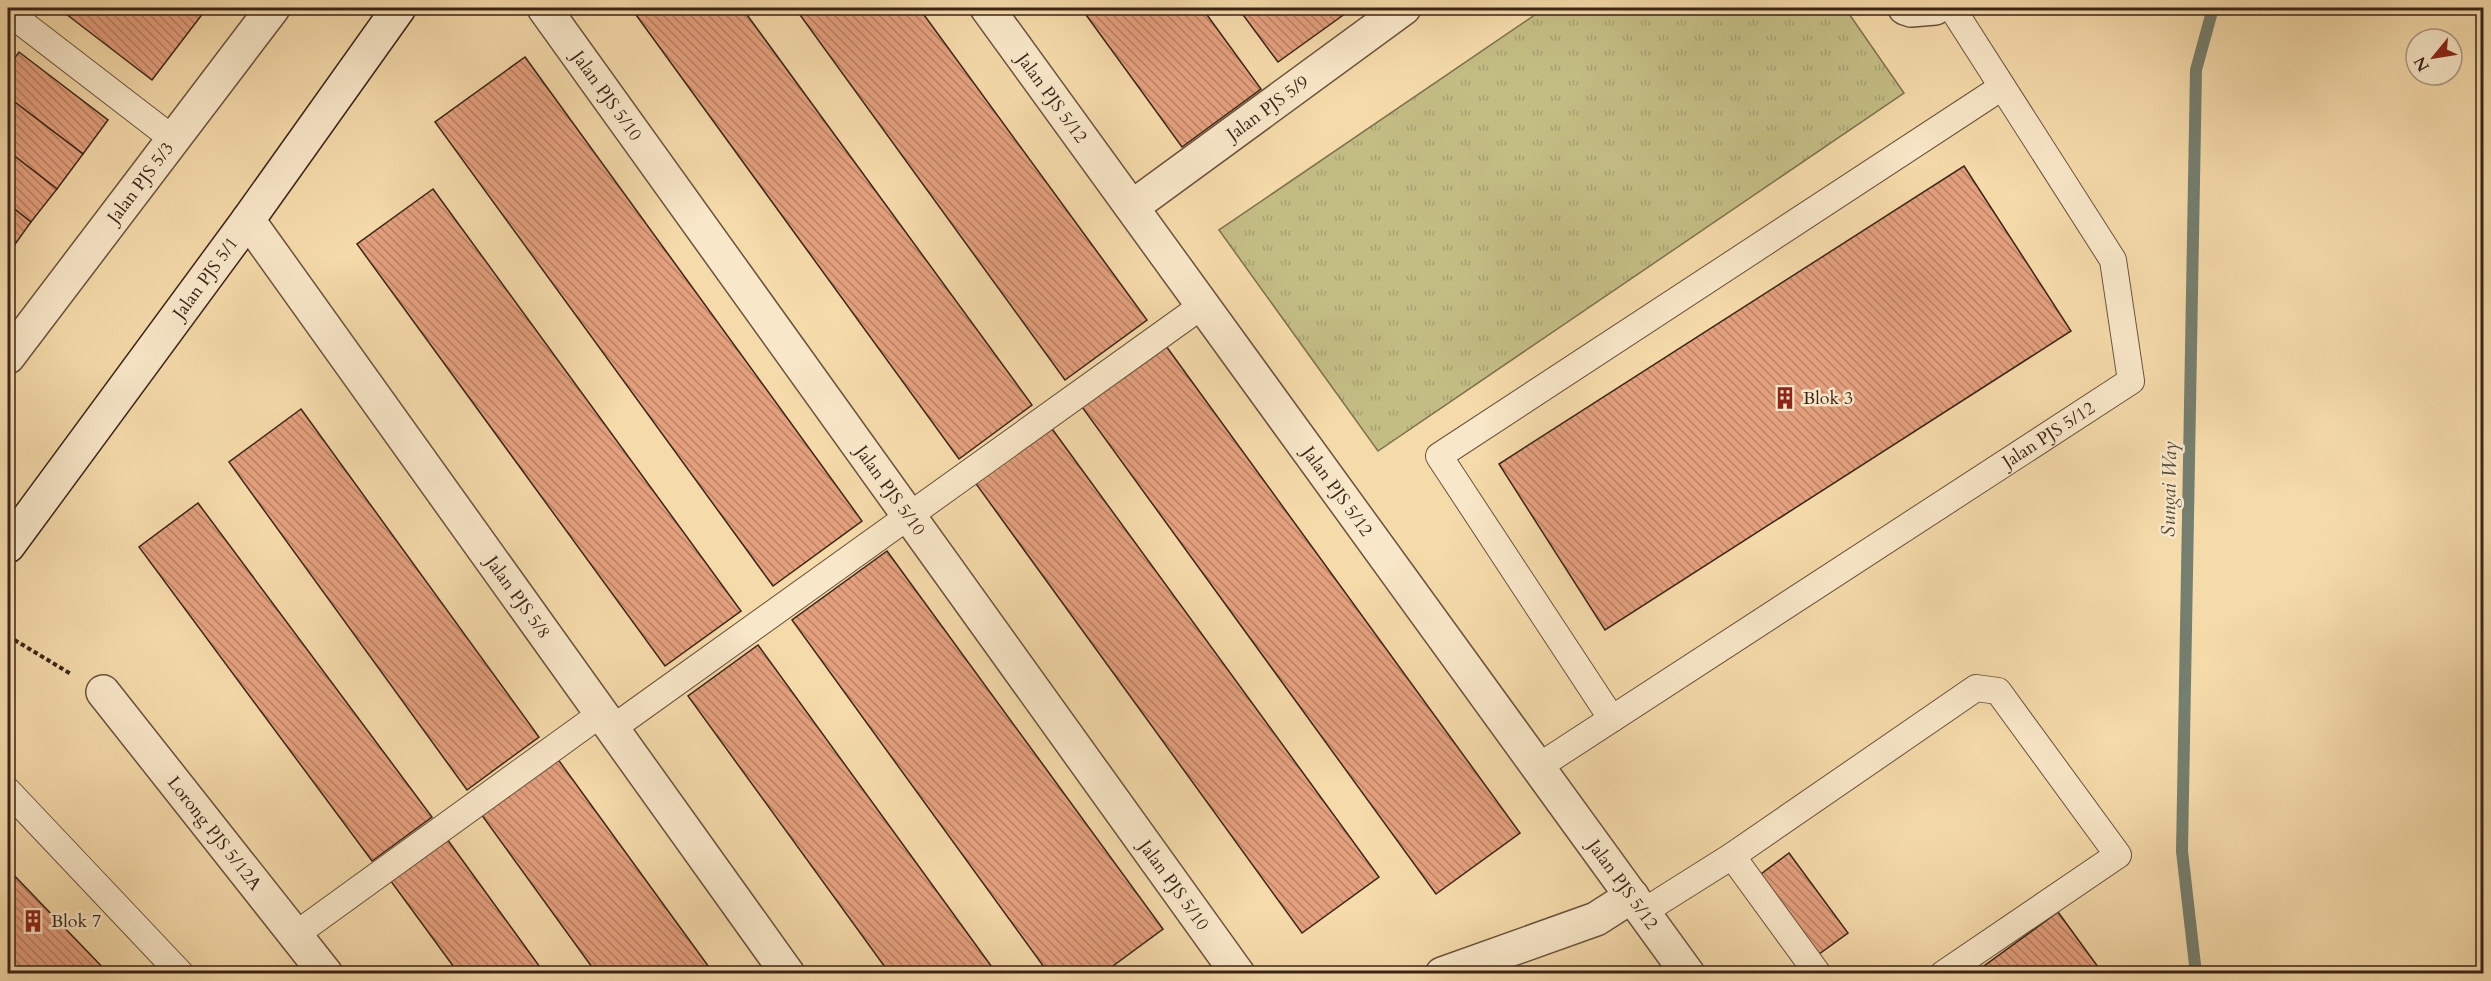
<svg xmlns="http://www.w3.org/2000/svg" width="2491" height="981" font-family="Cardo,serif">
	<defs>
		<pattern id="park-tufts" width="24" height="20" patternUnits="userSpaceOnUse" patternTransform="scale(1.5)"><rect width="24" height="20" fill="#c3bd84"/><path d="M3 7l-1-3M5 7V3M7 7l1-3M15 17l-1-3M17 17v-4M19 17l1-3" fill="none" stroke="#a8a271"/></pattern>
		<pattern id="building-back-hatch" width="6" height="6" patternUnits="userSpaceOnUse" patternTransform="scale(1.5)"><rect width="6" height="6" fill="#e4a07d"/><path d="M-1 5l2 2M0 0l6 6M5-1l2 2" fill="none" stroke="#ba8266"/></pattern>
	</defs>
	<rect width="100%" height="100%" fill="#f5daaa"/>
	<filter id="stains"><feTurbulence type="fractalNoise" baseFrequency=".00333" numOctaves="4"/><feColorMatrix values="0 0 0 0 .2 0 0 0 0 .09 0 0 0 0 .02 0 0 0 .5 -.17"/></filter>
	<radialGradient id="worn" r=".72"><stop offset=".6" stop-color="#630" stop-opacity="0"/><stop offset="1" stop-color="#630" stop-opacity=".3"/></radialGradient>
	<polygon fill="url(#park-tufts)" stroke="#7e714e" stroke-width="1.5" points="1545,8 1845,8 1904,93 1378,451 1219,230"/>
	<g fill="none" stroke-linecap="round" stroke-linejoin="round">
		<polyline stroke="#757f6f" stroke-width="12" points="2196,974 2182,851 2196,70 2213,8"/>
	</g>
	<g fill="url(#building-back-hatch)" stroke="#3a2519" stroke-width="1.5">
		<polygon points="71,8 207,8 152,80 66,14"/>
		<polygon points="631,8 742,8 1032,405 959,459"/>
		<polygon points="795,8 919,8 1147,320 1065,380"/>
		<polygon points="1081,8 1202,8 1261,89 1182,147"/>
		<polygon points="1238,8 1353,8 1278,62"/>
		<polygon points="19,52 108,120 83,154 8,97 8,67"/>
		<polygon points="525,57 862,521 773,586 435,122"/>
		<polygon points="8,97 83,154 57,189 8,151"/>
		<polygon points="8,151 57,189 31,222 8,204"/>
		<polygon points="1964,166 2071,331 1605,630 1499,464"/>
		<polygon points="433,189 741,611 665,666 357,244"/>
		<polygon points="8,204 31,222 8,254"/>
		<polygon points="1166,346 1520,833 1436,894 1082,407"/>
		<polygon points="301,409 539,737 467,790 229,462"/>
		<polygon points="1050,426 1379,877 1302,933 974,481"/>
		<polygon points="198,503 432,817 372,861 139,547"/>
		<polygon points="887,551 1163,929 1102,974 1049,974 792,620"/>
		<polygon points="758,645 997,974 890,974 688,696"/>
		<polygon points="557,758 714,974 597,974 481,814"/>
		<polygon points="447,839 545,974 459,974 390,880"/>
		<polygon points="1789,853 1848,933 1815,957 1757,877"/>
		<polygon points="8,869 109,974 8,974"/>
		<polygon points="2058,912 2101,971 1973,974"/>
	</g>
	<g fill="none" stroke-linecap="round" stroke-linejoin="round">
		<g stroke="#69523d" stroke-width="28">
			<g id="lane">
				<polyline points="8,12 173,139"/>
				<polyline points="1612,719 1439,456 2002,87"/>
				<polyline points="613,728 1203,305"/>
				<path id="s1" d="M 1538,767 L 2131,381 L 2113,260 L 1952,8"/>
				<polyline points="8,791 181,974"/>
				<polyline points="1732,856 1818,974"/>
				<polyline points="1643,912 1732,856 1976,688 1998,691 2118,855 1943,974"/>
				<polyline points="295,935 602,713"/>
			</g>
		</g>
		<g stroke="#69523d" stroke-width="36">
			<g id="street">
				<path id="s2" d="M 544,8 L 1238,974"/>
				<path id="s3" d="M 987,8 L 1688,974"/>
				<polyline points="1905,8 1911,10 1935,8"/>
				<path id="s4" d="M 1132,207 L 1404,8"/>
				<path id="s5" d="M 248,220 L 788,974"/>
				<path id="s6" d="M 8,357 L 273,8"/>
				<path id="s7" d="M 103,692 L 326,974"/>
				<polyline points="1442,974 1596,919 1632,896"/>
			</g>
		</g>
		<g stroke="#3a2519" stroke-width="36">
			<g id="secondary">
				<path id="s8" d="M 8,546 L 248,220 L 399,8"/>
			</g>
		</g>
		<polyline stroke="#3a2519" stroke-width="4" stroke-dasharray="4.5 3" stroke-linecap="butt" points="8,636 71,674"/>
		<use href="#lane" stroke="#f8e7c8" stroke-width="26"/>
		<use href="#street" stroke="#f8e7c8" stroke-width="33"/>
		<use href="#secondary" stroke="#f8e7c8" stroke-width="33"/>
	</g>
	<defs>
		<g id="building-bare" transform="scale(1.8)"><path d="M-4-6H4V6H1V3H-1V6H-4ZM-2.5-4.3h1.7v1.8h-1.7ZM.8-4.3h1.7v1.8H.8ZM-2.5-1h1.7V.8h-1.7ZM.8-1h1.7V.8H.8Z" fill="#8f2418" stroke="#f8e7c8" stroke-width="2.5" paint-order="stroke"/></g>
	</defs>
	<g fill-rule="evenodd">
		<use href="#building-bare" x="1785" y="398"/>
		<use href="#building-bare" x="33" y="921"/>
	</g>
	<g text-anchor="middle" dominant-baseline="central" stroke-width="5" stroke-linejoin="round" paint-order="stroke">
		<g font-size="18" fill="#3a2519" stroke="#f8e7c8">
			<text stroke="none"><textPath href="#s2" startOffset="108">Jalan PJS 5/10</textPath></text>
			<text stroke="none"><textPath href="#s3" startOffset="111">Jalan PJS 5/12</textPath></text>
			<text stroke="none"><textPath href="#s4" startOffset="168">Jalan PJS 5/9</textPath></text>
			<text stroke="none"><textPath href="#s6" startOffset="219">Jalan PJS 5/3</textPath></text>
			<text stroke="none"><textPath href="#s8" startOffset="333">Jalan PJS 5/1</textPath></text>
			<text stroke="none"><textPath href="#s1" startOffset="609">Jalan PJS 5/12</textPath></text>
			<text stroke="none"><textPath href="#s2" startOffset="594">Jalan PJS 5/10</textPath></text>
			<text stroke="none"><textPath href="#s3" startOffset="597">Jalan PJS 5/12</textPath></text>
			<text stroke="none"><textPath href="#s5" startOffset="464">Jalan PJS 5/8</textPath></text>
			<text stroke="none"><textPath href="#s7" startOffset="180">Lorong PJS 5/12A</textPath></text>
			<text stroke="none"><textPath href="#s3" startOffset="1083">Jalan PJS 5/12</textPath></text>
			<text stroke="none"><textPath href="#s2" startOffset="1080">Jalan PJS 5/10</textPath></text>
		</g>
		<g font-size="18" fill="#3a2519" stroke="#f8e7c8" text-anchor="start">
			<text x="1803" y="398">Blok 3</text>
			<text x="51" y="921">Blok 7</text>
		</g>
		<g font-size="20" font-style="italic" fill="#524a3d" stroke="#f8e7c8">
			<text transform="translate(2169 489) rotate(-89)">Sungai Way</text>
		</g>
	</g>
	<rect width="2491" height="981" fill="none" stroke="#f5daaa" stroke-width="30"/>
	<rect x="9" y="9" width="2473" height="963" fill="none" stroke="#3a2519" stroke-width="3"/>
	<rect x="15" y="15" width="2461" height="951" fill="none" stroke="#3a2519" stroke-width="1.5"/>
	<g transform="translate(2434 57) rotate(240)"><circle r="28" fill="#f8e7c8" stroke="#ac9982" stroke-width="1.5"/>
	<path d="M0-4.5L10 22L0 15L-10 22Z" fill="#8f2418"/>
	<text y="-9" font-size="16" font-weight="bold" text-anchor="middle" fill="#3a2519">N</text>
	</g>
	<rect width="100%" height="100%" filter="url(#stains)"/>
	<rect width="100%" height="100%" fill="url(#worn)"/>
</svg>
